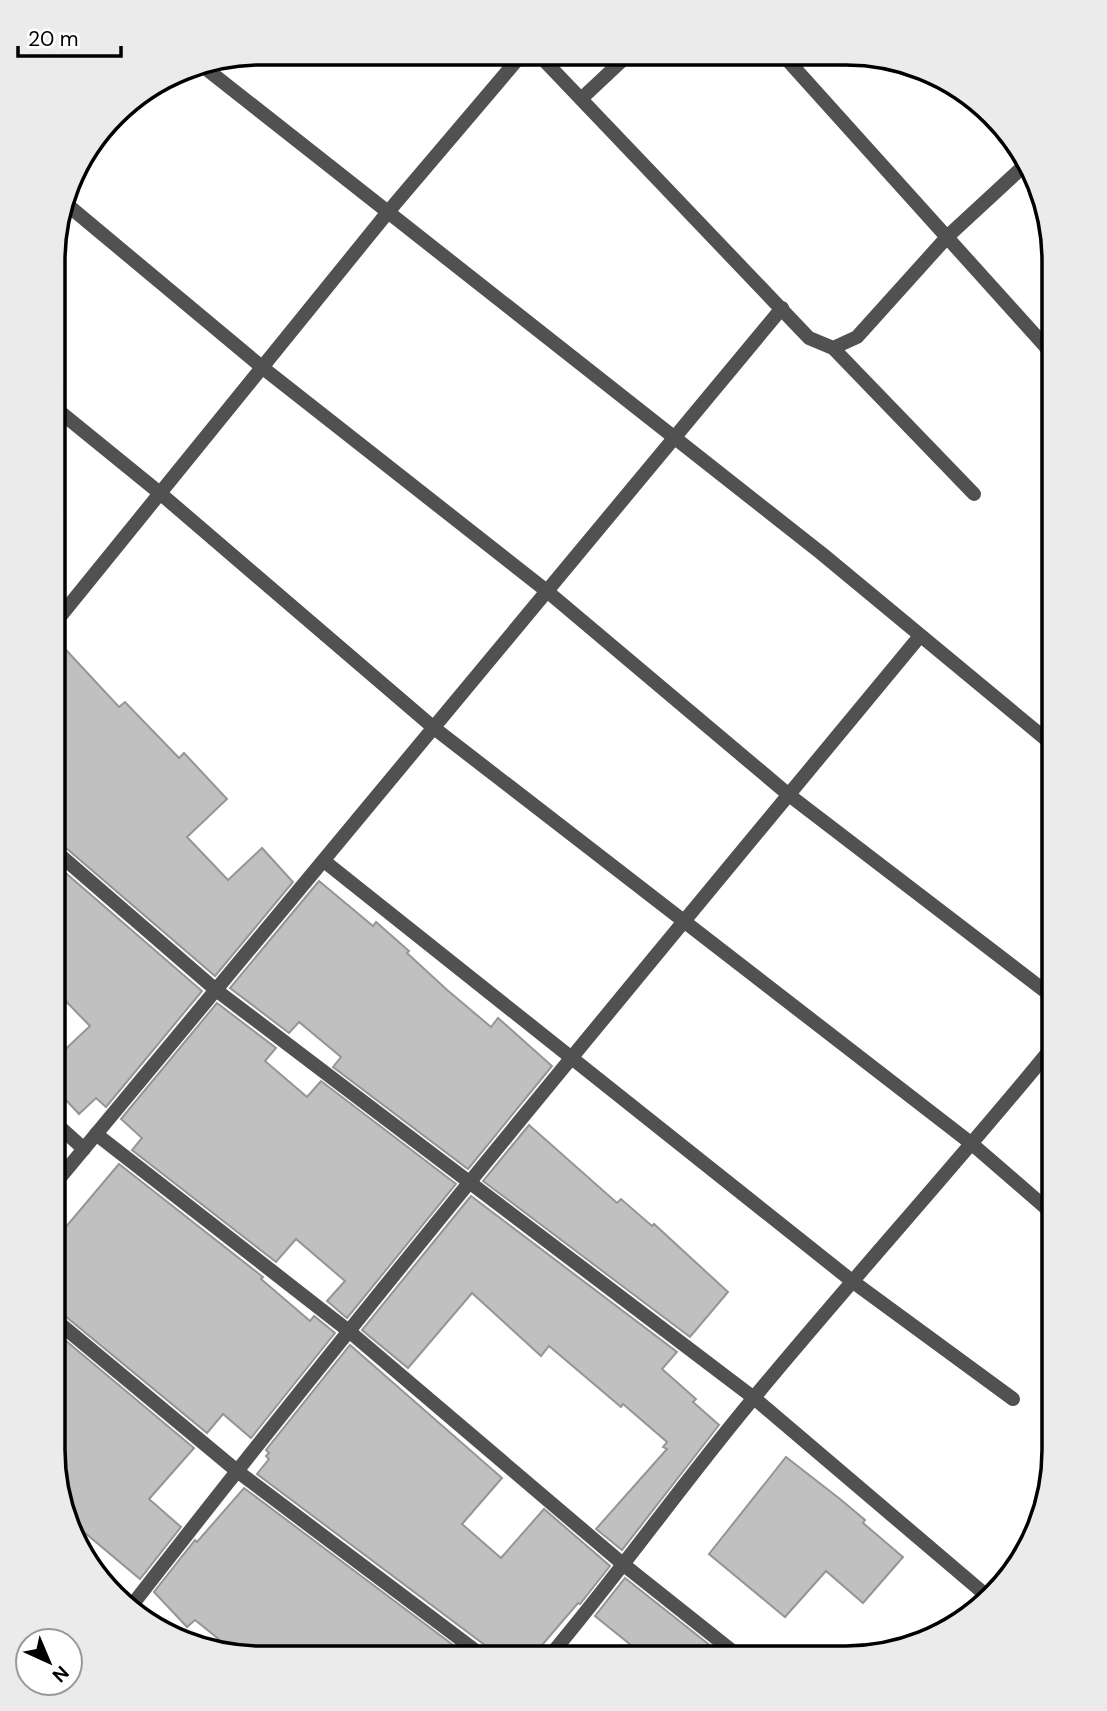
<svg xmlns="http://www.w3.org/2000/svg" width="1107" height="1711" font-family="'DM Sans',sans-serif">
	<rect width="100%" height="100%" fill="#fff"/>
	<g fill="#c0c0c0" stroke="#959595" stroke-width="2">
		<polygon points="54,637 119,707 125,702 179,758 184,753 227,799 187,837 228,880 262,848 293,882 215,976 59,842 53,840"/>
		<polygon points="53,862 202,991 106,1107 96,1098 79,1114 53,1086 53,1061 90,1026 53,988"/>
		<polygon points="319,881 373,926 376,922 409,951 407,953 446,989 491,1027 498,1018 552,1066 468,1169 333,1067 341,1057 299,1022 289,1033 230,988"/>
		<polygon points="217,1003 276,1048 265,1061 307,1097 321,1081 456,1184 347,1318 327,1301 345,1281 296,1239 276,1262 132,1150 142,1138 121,1119"/>
		<polygon points="529,1125 617,1203 621,1199 652,1226 654,1224 728,1292 690,1337 483,1181"/>
		<polygon points="119,1164 263,1277 261,1279 310,1321 314,1316 335,1333 251,1438 223,1414 207,1433 59,1311 53,1309 53,1242"/>
		<polygon points="471,1196 677,1352 662,1369 696,1399 693,1402 719,1425 622,1550 596,1529 667,1449 663,1447 667,1442 623,1404 621,1407 549,1346 541,1356 472,1293 408,1368 362,1330"/>
		<polygon points="53,1330 194,1448 149,1499 181,1527 140,1579 66,1517 52,1451"/>
		<polygon points="350,1345 502,1478 462,1524 501,1558 544,1509 610,1566 580,1604 578,1603 531,1658 494,1657 490,1649 257,1474 269,1459 266,1456 269,1453 266,1450"/>
		<polygon points="786,1457 840,1499 865,1520 863,1523 903,1557 863,1603 826,1571 785,1617 709,1554"/>
		<polygon points="244,1488 469,1657 241,1657 195,1620 187,1627 154,1592 195,1540 197,1542"/>
		<polygon points="625,1578 726,1658 647,1658 595,1616"/>
	</g>
	<g fill="none" stroke-linecap="round" stroke-linejoin="round">
		<g stroke="#515151" stroke-width="14">
			<polyline points="537,53 809,338 833,348 857,337 948,236 1026,164"/>
			<polyline points="782,54 1054,356"/>
			<polyline points="200,64 821,553 1054,746"/>
			<polyline points="581,99 629,54"/>
			<polyline points="64,202 263,368 548,592 789,795 1054,998"/>
			<polyline points="833,348 974,494"/>
			<polyline points="54,407 161,494 434,728 972,1144 1054,1215"/>
			<polyline points="54,624 388,212 523,53"/>
			<polyline points="53,849 216,990 754,1398 987,1596"/>
			<polyline points="324,861 852,1281 1013,1399"/>
			<polyline points="53,1121 84,1149"/>
			<polyline points="96,1134 350,1332 624,1565 741,1658"/>
			<polyline points="53,1186 782,308"/>
			<polyline points="53,1318 237,1471 484,1657"/>
			<path d="M 129,1609 C 385,1279 654,958 920,636"/>
			<path d="M 548,1658 C 619,1574 682,1484 752,1400 C 851,1280 956,1165 1054,1045"/>
		</g>
	</g>
	<path d="M0 0H1107V1711H0ZM261 65H846A196 196 0 0 1 1042 261V1450A196 196 0 0 1 846 1646H261A196 196 0 0 1 65 1450V261A196 196 0 0 1 261 65Z" fill="#ebebeb" fill-rule="evenodd"/>
	<path fill="none" stroke="#000" stroke-width="3.5" d="M261 65H846A196 196 0 0 1 1042 261V1450A196 196 0 0 1 846 1646H261A196 196 0 0 1 65 1450V261A196 196 0 0 1 261 65Z"/>
	<g transform="translate(49 1662) rotate(136)"><circle r="33" fill="#ffffff" stroke="#999999" stroke-width="2"/>
	<path d="M0-5L12 26L0 18L-12 26Z" fill="#000000"/>
	<text y="-10" font-size="19" font-weight="bold" text-anchor="middle" fill="#000000">N</text>
	</g>
	<path d="M18 46v10h103v-10" fill="none" stroke="#000000" stroke-width="3.5"/>
	<text x="28" y="46" font-size="21" fill="#000000" stroke="#ffffff" stroke-width="5" paint-order="stroke">20 m</text>
</svg>
